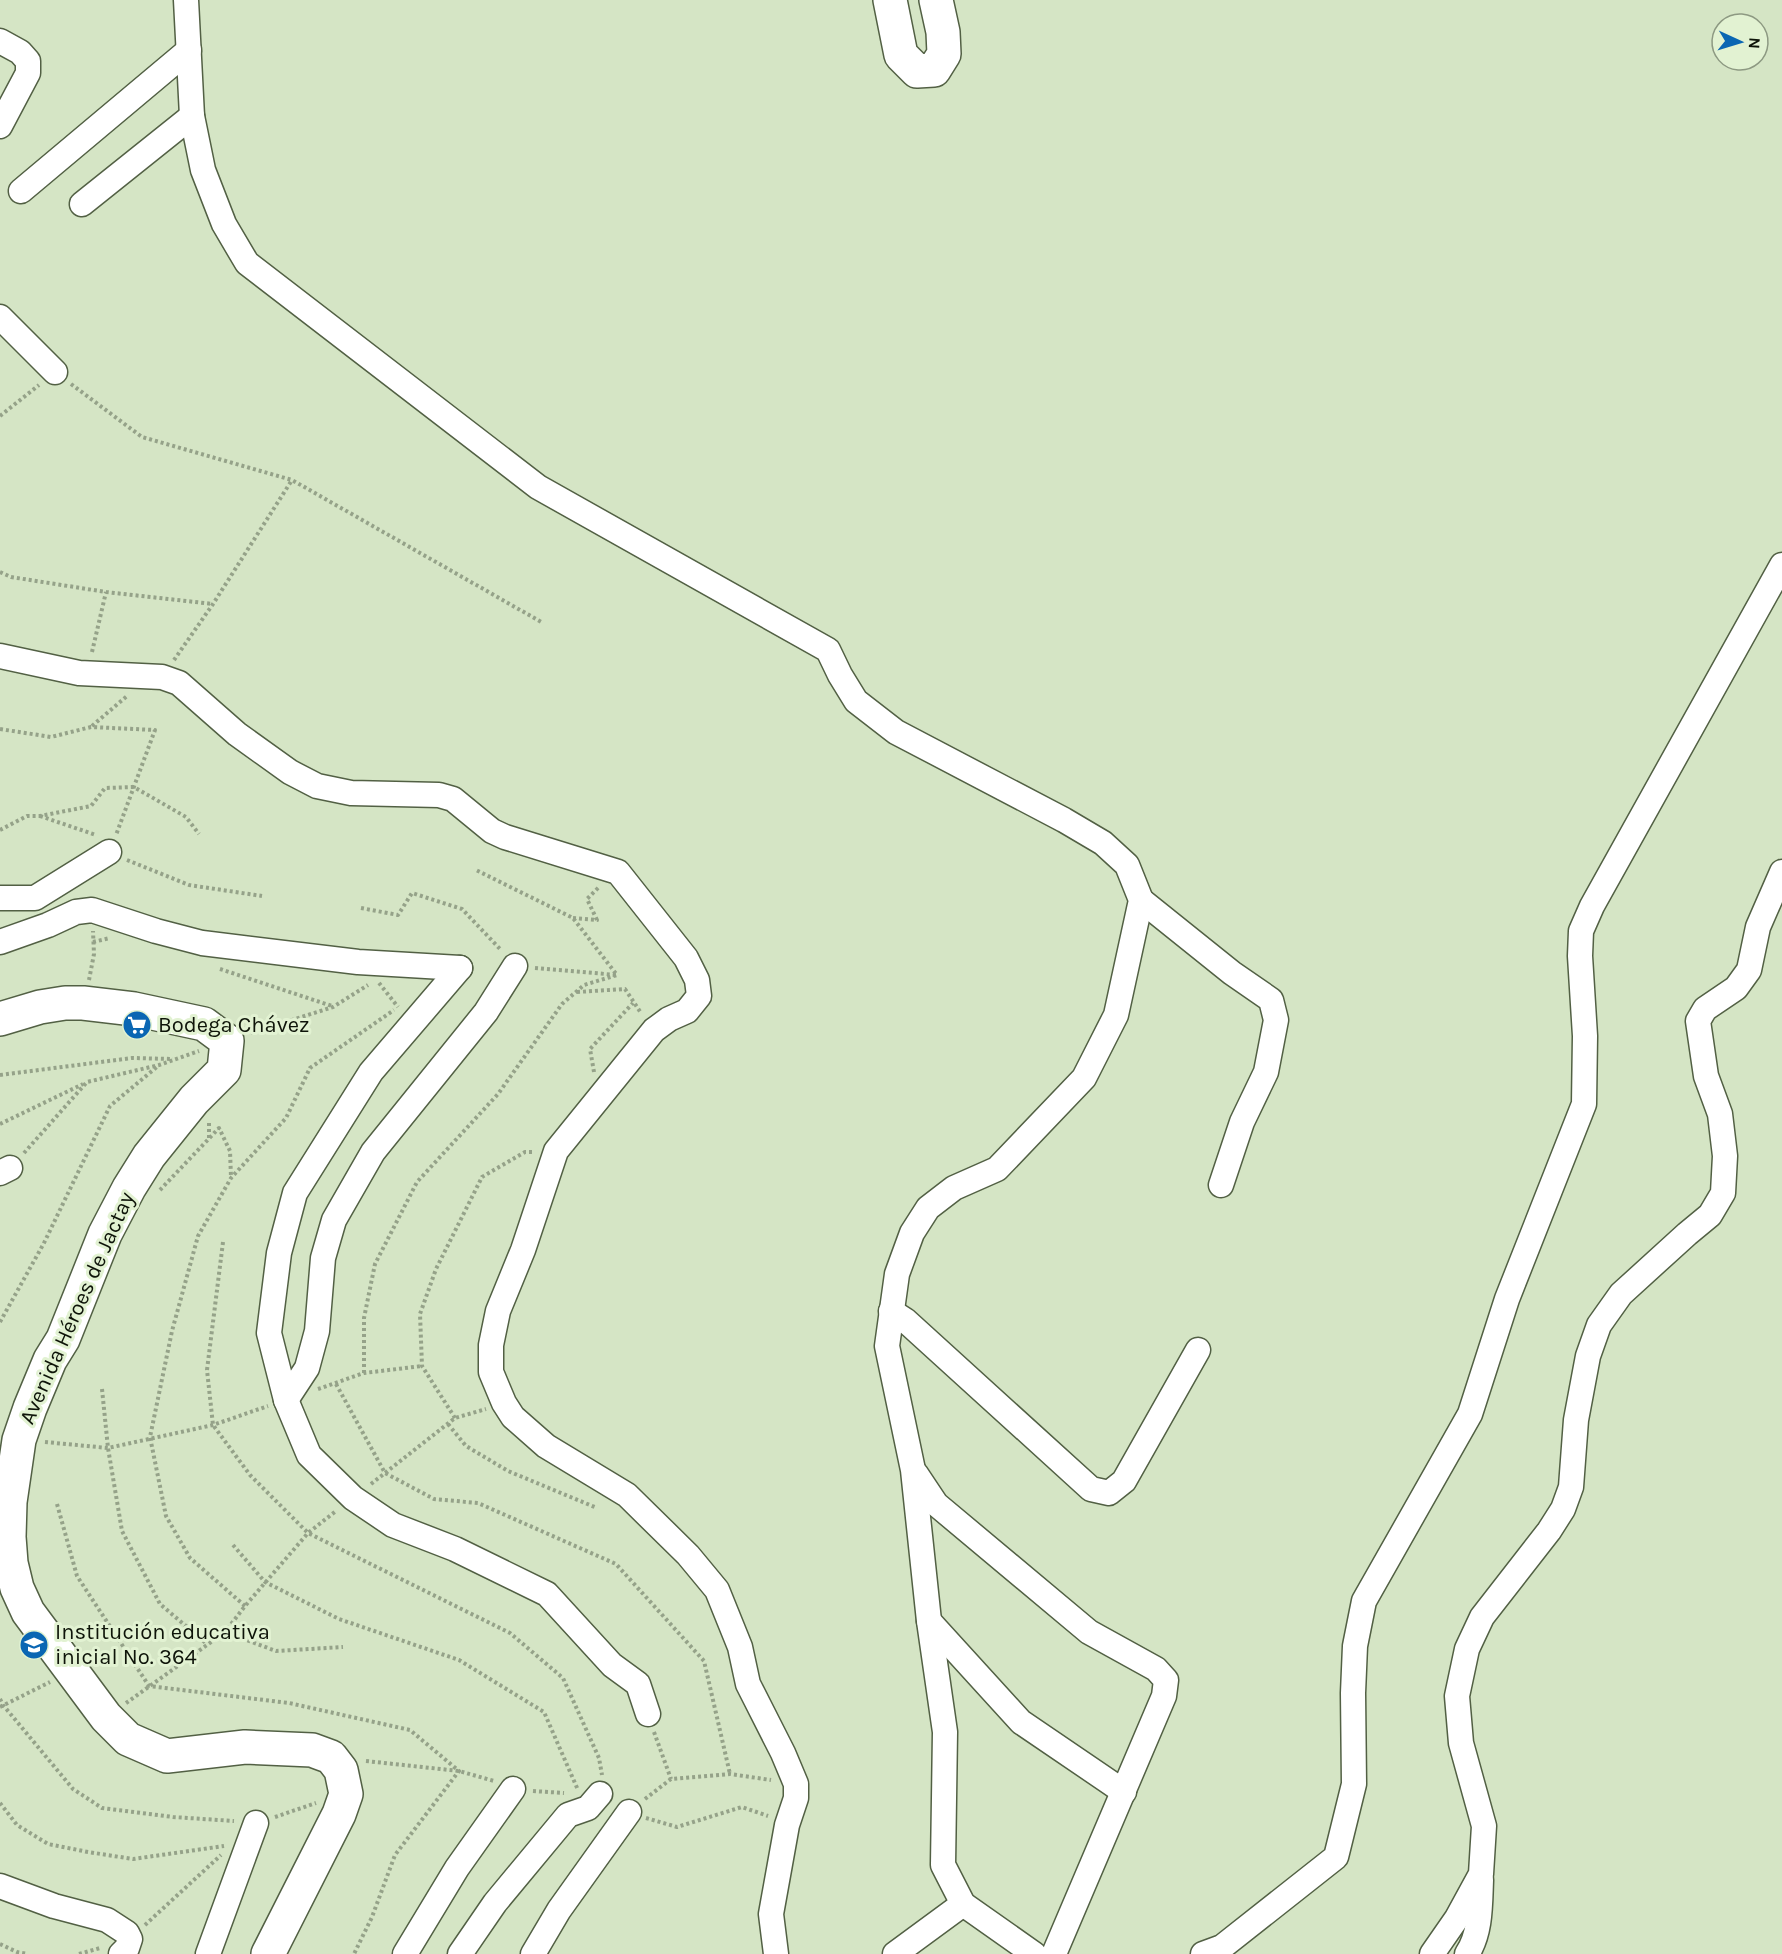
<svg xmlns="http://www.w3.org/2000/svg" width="1782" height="1954" font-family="Karla,sans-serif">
	<rect width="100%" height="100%" fill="#d5e5c5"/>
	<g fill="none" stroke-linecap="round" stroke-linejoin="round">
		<g stroke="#526044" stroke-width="27">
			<g id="street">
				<polyline points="186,0 192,116 203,170 224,224 247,263 538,487 828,650 840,675 856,701 896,732 1064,820 1103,843 1127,865 1141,900 1116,1015 1084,1078 997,1169 954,1188 928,1208 912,1233 897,1274 887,1346 913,1470 929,1621 945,1732 943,1865 963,1904 1034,1954"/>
				<polyline points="0,41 20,52 28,61 28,73 0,126"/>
				<polyline points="21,191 189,50"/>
				<polyline points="82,204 192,116"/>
				<polyline points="0,317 55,372"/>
				<polyline points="0,656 79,673 162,677 179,683 237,734 290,772 317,786 351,793 439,795 453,799 492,831 505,837 618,872 686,958 697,980 699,996 687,1011 669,1019 654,1030 556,1151 523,1250 498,1311 491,1345 491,1372 504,1403 513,1417 546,1446 627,1495 688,1555 717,1590 740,1647 748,1684 783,1753 796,1784 796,1798 787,1825 771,1914 776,1954"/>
				<polyline points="0,898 35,898 109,852"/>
				<polyline points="1141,900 1232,973 1271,1000 1276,1020 1266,1072 1242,1122 1221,1185"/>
				<polyline points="0,942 48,925 76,912 92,910 156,931 202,943 358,962 460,968"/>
				<polyline points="460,968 371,1072 295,1193 279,1253 269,1333 286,1400 309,1455 353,1498 393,1525 455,1549 547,1594 612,1665 638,1684 648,1714"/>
				<polyline points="0,1173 10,1168"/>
				<polyline points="891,1311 905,1320 1091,1489 1109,1493 1124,1481 1198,1350"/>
				<polyline points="286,1400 307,1368 317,1331 323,1258 334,1220 373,1152 486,1012 515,966"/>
				<polyline points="916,1474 936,1504 1089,1632 1156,1669 1166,1680 1164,1696 1054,1954"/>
				<polyline points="929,1621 1021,1722 1124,1792"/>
				<polyline points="0,1886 54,1906 107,1920 127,1933 130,1939 127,1948 121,1954"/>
				<polyline points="208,1954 256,1823"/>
				<polyline points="405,1954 457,1868 513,1789"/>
				<polyline points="460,1954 495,1903 568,1815 588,1808 600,1794"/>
				<polyline points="533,1954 559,1910 629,1812"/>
				<polyline points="895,1954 963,1904"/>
				<polyline points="1203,1954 1222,1947 1336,1857 1354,1784 1353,1693 1355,1646 1364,1601 1470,1414 1507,1299 1584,1104 1585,1036 1580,956 1581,931 1592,906 1782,565"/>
				<polyline points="1432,1954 1457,1918 1481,1874 1484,1826 1461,1743 1457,1696 1467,1649 1482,1617 1549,1531 1563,1509 1571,1487 1576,1420 1588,1356 1599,1325 1621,1294 1687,1234 1710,1215 1723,1193 1725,1156 1720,1114 1706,1076 1698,1021 1705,1009 1736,988 1749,970 1758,927 1782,872"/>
				<path d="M 1467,1954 C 1481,1933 1480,1904 1481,1880"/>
			</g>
		</g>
		<g stroke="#526044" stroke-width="36">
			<g id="secondary">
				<polyline points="890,0 901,55 917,71 934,70 944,54 943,32 936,0"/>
				<polyline points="0,1019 40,1007 65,1003 83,1003 134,1009 204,1024 227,1041 224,1070 194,1100 149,1156 129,1188 105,1234 63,1339 50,1360 30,1408 19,1440 10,1502 9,1537 11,1563 17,1588 28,1612 106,1717 128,1739 167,1756 245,1747 312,1750 331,1757 341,1770 346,1794 339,1814 268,1954"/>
			</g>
		</g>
		<g stroke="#95a289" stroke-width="4" stroke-dasharray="3 3" stroke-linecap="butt">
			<polyline points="71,384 142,437 292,480 543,623"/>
			<polyline points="0,416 39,385"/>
			<polyline points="0,572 11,577 106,592 213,604"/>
			<polyline points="92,652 106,592"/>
			<polyline points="174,660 213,604 292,480"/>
			<polyline points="92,726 127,696"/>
			<polyline points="0,729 51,737 91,727 155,730 116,835"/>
			<polyline points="40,816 96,835"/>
			<polyline points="0,830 27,816 40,816 91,806 105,788 134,787 186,817 199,834"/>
			<polyline points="127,860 189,885 262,896"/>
			<polyline points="361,908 398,915 412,893 462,909 501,950"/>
			<polyline points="573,918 597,920 587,899 599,887"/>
			<polyline points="93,942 110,938"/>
			<polyline points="535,968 617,975"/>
			<polyline points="220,969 332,1006"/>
			<polyline points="89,980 94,954 93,931"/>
			<polyline points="379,983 398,1007"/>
			<polyline points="577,992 625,989 641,1013"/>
			<polyline points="251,1033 333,1007 368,985"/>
			<polyline points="594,1072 590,1049 633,1003"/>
			<polyline points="0,1075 132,1058 173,1059"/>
			<polyline points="0,1124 83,1084"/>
			<polyline points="209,1138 209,1122"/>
			<polyline points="24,1153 87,1082 159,1065 199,1051"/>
			<polyline points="160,1190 219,1128 230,1151 231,1177"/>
			<polyline points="223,1242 207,1370 213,1425 250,1475 308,1533 510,1633 563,1678 599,1758 602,1775"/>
			<polyline points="0,1322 44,1243 110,1106 158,1066"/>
			<polyline points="364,1373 364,1318 375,1264 417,1182 498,1094 562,1004 584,985 617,975 573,918 476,870"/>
			<polyline points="336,1384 385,1473 434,1499 478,1503 616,1564 704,1661 730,1774"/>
			<polyline points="102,1389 108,1448 122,1531 160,1604 207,1644"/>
			<polyline points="318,1389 364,1373 422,1366"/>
			<polyline points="455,1418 422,1366 420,1314 436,1269 482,1177 525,1152 534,1152"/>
			<polyline points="448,1424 466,1446 508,1471 597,1508"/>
			<polyline points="45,1442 108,1448 213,1425 268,1406"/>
			<polyline points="371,1484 455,1418 486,1409"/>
			<polyline points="57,1504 77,1576 149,1686 289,1703 410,1730 459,1771 395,1855 372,1917 354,1954"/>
			<polyline points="233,1545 265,1582 339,1619 459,1660 544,1712 578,1790"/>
			<polyline points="245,1606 190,1558 166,1516 150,1437 172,1331 198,1236 231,1178 286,1118 310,1068 394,1010"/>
			<polyline points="225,1632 276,1651 343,1647"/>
			<polyline points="0,1699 3,1705 73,1789 102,1808 173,1817 234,1821"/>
			<polyline points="126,1703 225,1632 245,1606 308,1533 336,1511"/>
			<polyline points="0,1707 50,1682"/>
			<polyline points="654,1732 671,1779"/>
			<polyline points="366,1761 459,1771 494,1781"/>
			<polyline points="533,1791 564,1793"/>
			<polyline points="645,1799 671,1779 730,1774 771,1780"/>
			<polyline points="0,1803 17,1825 48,1844 88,1852 133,1859 224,1846"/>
			<polyline points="275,1817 316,1803"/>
			<polyline points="646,1818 677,1827 742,1807 768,1816"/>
			<polyline points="145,1925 221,1855"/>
			<polyline points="0,1944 17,1952 28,1954"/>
			<polyline points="79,1954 100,1948"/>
		</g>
		<use href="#street" stroke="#fff" stroke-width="24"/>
		<use href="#secondary" stroke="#fff" stroke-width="33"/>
	</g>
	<defs>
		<g id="supermarket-disc" transform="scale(1.5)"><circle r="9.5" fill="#0a66b3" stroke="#e2f2d2"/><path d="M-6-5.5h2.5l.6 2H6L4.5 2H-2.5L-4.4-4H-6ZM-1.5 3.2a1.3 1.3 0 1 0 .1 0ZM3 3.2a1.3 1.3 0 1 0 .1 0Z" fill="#fff"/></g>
		<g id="school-disc" transform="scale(1.5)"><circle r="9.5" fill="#0a66b3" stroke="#e2f2d2"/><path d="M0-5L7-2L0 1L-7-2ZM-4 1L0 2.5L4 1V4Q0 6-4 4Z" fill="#fff"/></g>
	</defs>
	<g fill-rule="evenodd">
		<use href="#supermarket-disc" x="137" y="1025"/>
		<use href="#school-disc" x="34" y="1645"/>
	</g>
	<g text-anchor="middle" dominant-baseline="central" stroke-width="6" stroke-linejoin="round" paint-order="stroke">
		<g font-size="22" fill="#0e1409" stroke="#e2f2d2" text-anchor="start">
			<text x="158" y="1025">Bodega Chávez</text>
			<text x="55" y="1632">Institución educativa<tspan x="55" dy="25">inicial No. 364</tspan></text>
		</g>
		<g font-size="22" fill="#0e1409" stroke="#e2f2d2">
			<text transform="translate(77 1308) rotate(-66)">Avenida Héroes de Jactay</text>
		</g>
	</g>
	<g transform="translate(1740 42) rotate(94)"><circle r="28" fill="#e2f2d2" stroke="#8d9982" stroke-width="1.5"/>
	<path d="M0-4.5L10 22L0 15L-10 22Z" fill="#0a66b3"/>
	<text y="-9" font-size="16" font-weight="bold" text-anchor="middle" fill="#0e1409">N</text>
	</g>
</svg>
